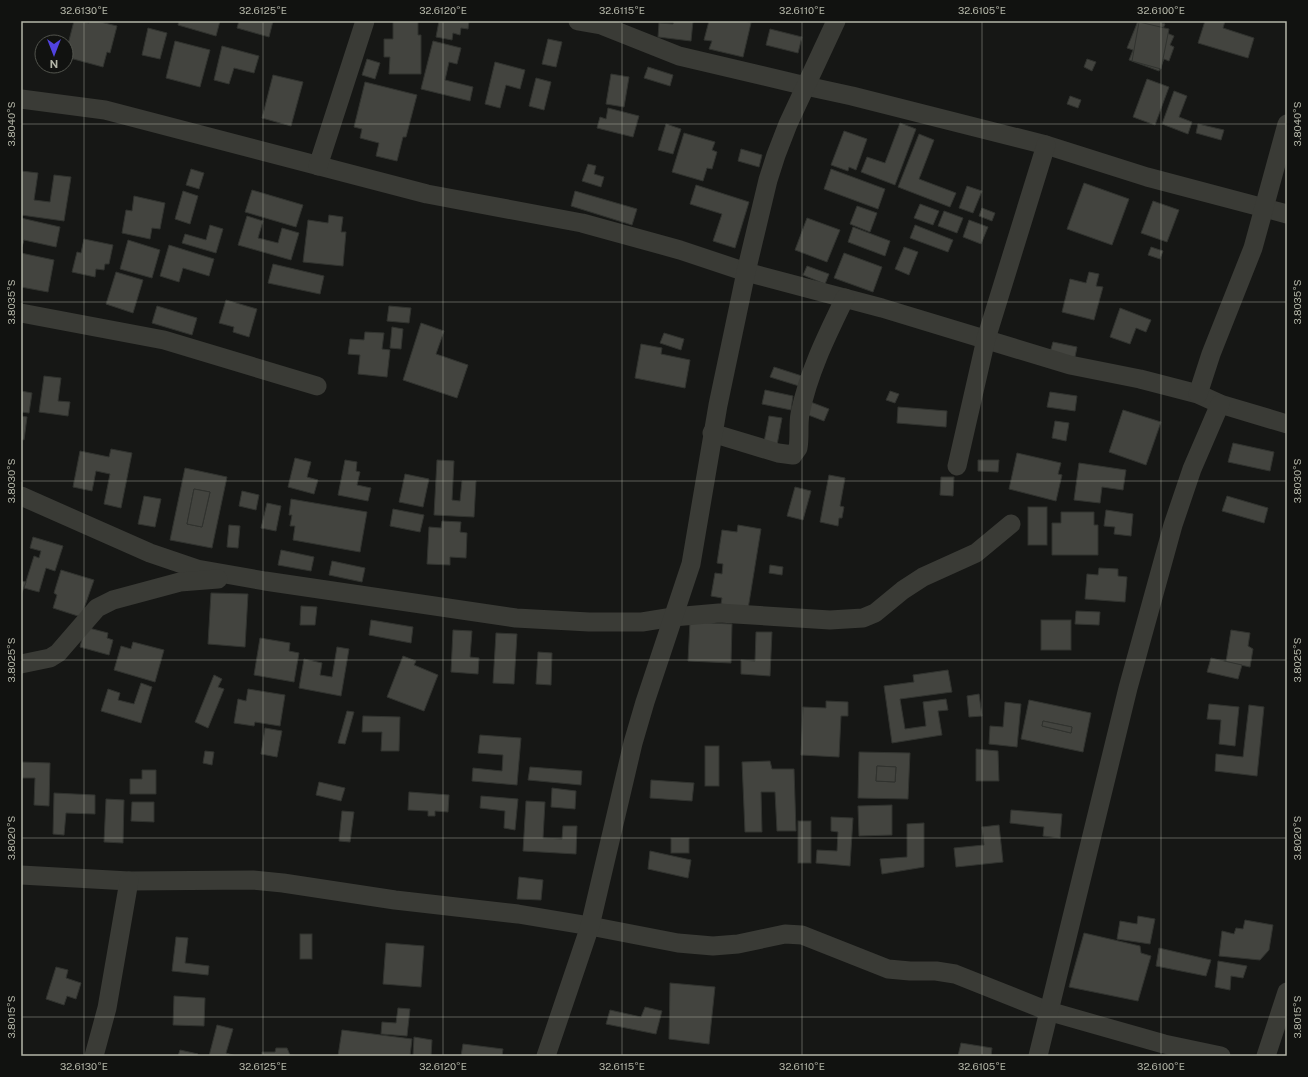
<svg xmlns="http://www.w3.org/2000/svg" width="1308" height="1077" font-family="'Public Sans',sans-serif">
	<rect width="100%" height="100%" fill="#161715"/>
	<g fill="#43443f" stroke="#31332f" fill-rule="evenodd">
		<polygon points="74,21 81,21 89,23 90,21 96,21 117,26 110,53 107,52 103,67 66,57 66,52"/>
		<polygon points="179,21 220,21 216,36 178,25"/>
		<polygon points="239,21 273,21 269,37 237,28"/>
		<polygon points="393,21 418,21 418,35 421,35 421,74 389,74 390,57 384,57 384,39 393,39"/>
		<polygon points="439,21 469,21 468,29 461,28 460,35 453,33 452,40 436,37"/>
		<polygon points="674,21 693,21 691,41 658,37 659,23 673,24"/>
		<polygon points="709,21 744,21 751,23 743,57 709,49 712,41 704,40"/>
		<polygon points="1138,21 1157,21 1165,24 1162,31 1174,36 1170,45 1174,47 1169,61 1164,59 1159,71 1129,60 1133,50 1127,48"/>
		<polygon points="1205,21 1225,21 1223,28 1254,38 1248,58 1198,43"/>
		<polygon points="1139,22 1169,29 1161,69 1132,61"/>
		<polygon points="148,28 167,33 160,59 142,55"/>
		<polygon points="770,29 802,37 798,53 766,45"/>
		<polygon points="548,39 562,42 556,67 542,64"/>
		<polygon points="175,41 210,50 200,87 166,78"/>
		<polygon points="433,41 461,48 457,64 449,62 445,80 473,87 470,101 421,89"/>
		<polygon points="222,46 259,56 254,73 234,68 229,84 214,80"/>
		<polygon points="367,59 380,63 375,79 362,75"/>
		<polygon points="1087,59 1096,62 1092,71 1084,67"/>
		<polygon points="495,62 525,70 520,89 506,85 500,108 485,104"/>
		<polygon points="648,67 673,75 670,86 644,78"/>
		<polygon points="611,74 629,77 624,107 606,104"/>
		<polygon points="273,75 303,82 291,126 262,118"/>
		<polygon points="536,78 551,82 544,110 529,106"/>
		<polygon points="1147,79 1169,87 1155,125 1133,117"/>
		<polygon points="365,82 417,95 406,137 403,137 397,161 376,156 379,143 360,138 362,129 354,127"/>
		<polygon points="1174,91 1187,96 1179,117 1192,122 1188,134 1162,124"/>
		<polygon points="1070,96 1081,100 1078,108 1067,104"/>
		<polygon points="608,108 639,116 633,137 597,128 600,117 606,119"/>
		<polygon points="900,123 916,129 895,185 861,172 867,157 885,163"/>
		<polygon points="666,124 681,129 673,154 658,150"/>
		<polygon points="1198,124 1224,130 1221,140 1196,133"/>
		<polygon points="844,131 867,139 856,170 849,167 848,171 831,165"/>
		<polygon points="684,133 715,142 712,150 717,152 712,169 707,168 703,181 672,172"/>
		<polygon points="919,134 934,140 919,179 956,193 950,207 898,187"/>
		<polygon points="741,149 762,155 759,167 738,161"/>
		<polygon points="588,164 596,166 594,174 604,177 601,187 582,181"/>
		<polygon points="191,169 204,173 199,189 186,185"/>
		<polygon points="831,169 885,189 878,209 824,189"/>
		<polygon points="21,171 38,173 34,200 50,202 54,175 71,177 64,221 21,215"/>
		<polygon points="1084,183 1129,199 1112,245 1067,229"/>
		<polygon points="696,185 749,202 735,248 713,241 722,214 690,204"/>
		<polygon points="967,186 982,191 973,213 959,208"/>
		<polygon points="252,190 303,205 296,227 245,212"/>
		<polygon points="183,191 198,196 190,224 175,219"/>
		<polygon points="575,191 637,209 632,225 571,206"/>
		<polygon points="134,196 165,203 160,229 152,228 150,239 122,233 126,210 132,211"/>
		<polygon points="1153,201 1179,210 1167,242 1141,233"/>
		<polygon points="920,204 939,211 933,225 914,218"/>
		<polygon points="857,206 877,213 870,232 850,224"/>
		<polygon points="982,208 995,213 992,221 979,216"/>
		<polygon points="944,211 963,218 957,233 938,226"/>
		<polygon points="329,215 343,217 341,232 346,232 343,266 303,262 308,220 328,223"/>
		<polygon points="247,216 263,221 258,238 278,243 282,228 299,233 291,260 238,245"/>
		<polygon points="21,218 60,227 56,247 24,240 22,247 21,246"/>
		<polygon points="807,218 840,230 827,262 795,250"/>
		<polygon points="969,220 988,227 981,244 963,237"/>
		<polygon points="210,225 223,229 216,253 182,243 185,234 206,240"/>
		<polygon points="915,225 953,240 948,252 910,238"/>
		<polygon points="853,227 890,241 885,256 848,242"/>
		<polygon points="84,239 113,245 109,264 105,264 104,270 96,269 95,277 72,272 77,252 81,253"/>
		<polygon points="128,240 160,250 152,278 120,269"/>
		<polygon points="169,245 214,259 209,276 183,268 179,282 160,276"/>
		<polygon points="904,247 918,252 909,275 895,269"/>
		<polygon points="1151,247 1163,251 1160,259 1148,255"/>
		<polygon points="21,253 54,260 48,292 21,287"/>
		<polygon points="844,253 882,267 873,292 834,278"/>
		<polygon points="273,264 324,276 320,294 268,283"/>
		<polygon points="807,266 829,274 825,284 803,275"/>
		<polygon points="116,272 143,280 133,313 106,304"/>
		<polygon points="1089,272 1099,274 1096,286 1103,287 1094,320 1062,312 1070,279 1086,283"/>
		<polygon points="226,300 257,309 249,337 233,332 234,327 219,323"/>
		<polygon points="157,306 197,318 192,335 152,323"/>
		<polygon points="389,306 411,308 409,323 387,321"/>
		<polygon points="1120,308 1151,320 1146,332 1136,328 1130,344 1110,337"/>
		<polygon points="421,323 444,331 436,354 468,365 457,398 403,380"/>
		<polygon points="392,327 403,329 401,349 390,348"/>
		<polygon points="365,332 384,333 382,349 390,350 387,377 358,374 360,355 348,354 350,339 364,340"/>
		<polygon points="664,333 684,339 681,350 660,343"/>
		<polygon points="1053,342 1077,347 1074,362 1049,356"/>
		<polygon points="641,344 662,348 661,354 690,360 685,388 635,378"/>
		<polygon points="774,367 802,376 799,386 770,377"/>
		<polygon points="44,376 61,378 58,401 70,402 68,416 39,412"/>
		<polygon points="765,390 793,396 791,410 762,404"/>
		<polygon points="21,391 32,393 29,413 21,412"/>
		<polygon points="890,391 899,394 895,403 886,400"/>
		<polygon points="1050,392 1077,396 1075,411 1047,407"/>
		<polygon points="808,401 829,409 824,421 803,413"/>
		<polygon points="898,407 947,411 946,427 897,423"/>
		<polygon points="1123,410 1161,422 1146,465 1109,452"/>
		<polygon points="21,416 27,417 24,440 21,439"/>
		<polygon points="769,416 782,418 777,445 764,442"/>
		<polygon points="1055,421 1069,423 1066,441 1052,438"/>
		<polygon points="1233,443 1274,452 1270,471 1228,462"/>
		<polygon points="111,449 132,453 121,508 104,504 110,474 96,471 92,491 73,487 80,451 109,457"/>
		<polygon points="1017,453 1061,463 1058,474 1062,475 1056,501 1009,489"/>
		<polygon points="295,458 311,462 307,477 318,480 314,494 288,487"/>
		<polygon points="345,460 357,462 356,471 360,472 357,485 371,488 368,501 338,495"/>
		<polygon points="437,460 454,461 452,500 460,501 462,481 476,481 474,517 434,515"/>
		<polygon points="978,460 999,460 998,472 978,471"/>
		<polygon points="1079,463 1126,470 1123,490 1102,487 1100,503 1074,500"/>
		<path d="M 185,468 L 227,477 L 212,548 L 170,540 ZM 194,489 L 210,492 L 202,527 L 187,524 Z"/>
		<polygon points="405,474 429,479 423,507 399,502"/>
		<polygon points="829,475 845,478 840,506 844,507 842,518 839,518 838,526 820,522"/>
		<polygon points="941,477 954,477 953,496 940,495"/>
		<polygon points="795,487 811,491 803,520 787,516"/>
		<polygon points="194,489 210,492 202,527 187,524"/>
		<polygon points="242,491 259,495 256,510 239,506"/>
		<polygon points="144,496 161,499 155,527 138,524"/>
		<polygon points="1227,496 1268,508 1264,523 1222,511"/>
		<polygon points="291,499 367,512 360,552 293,540 295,526 290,526 292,515 289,515"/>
		<polygon points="267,503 281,506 276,531 261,528"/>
		<rect x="1028" y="507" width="19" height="38"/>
		<polygon points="393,509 424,515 420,532 390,526"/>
		<polygon points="1106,510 1133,514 1131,536 1114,534 1115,527 1104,526"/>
		<polygon points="1061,512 1094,512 1094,525 1098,525 1098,555 1052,555 1052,523 1061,523"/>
		<polygon points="442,521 461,522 460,532 467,533 466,558 450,557 450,565 427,564 429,527 441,528"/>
		<polygon points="229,525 240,526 238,548 227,547"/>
		<polygon points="738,525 761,529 748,609 721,604 722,598 711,596 715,573 722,574 723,564 717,563 722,530 737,532"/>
		<polygon points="33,537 63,546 55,571 46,568 39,592 24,588 34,556 39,558 41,551 30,548"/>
		<polygon points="281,550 314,557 311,571 278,565"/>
		<polygon points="332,561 365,568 362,582 329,575"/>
		<polygon points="770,565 783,567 782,575 769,573"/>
		<polygon points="1099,568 1118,569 1118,576 1127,577 1125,602 1085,599 1087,574 1098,575"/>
		<polygon points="61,570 94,580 81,617 53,608 57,595 54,593"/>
		<polygon points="21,581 26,582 21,595"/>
		<polygon points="211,593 248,594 245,647 208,644"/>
		<polygon points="301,606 317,607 315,625 300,625"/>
		<polygon points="1076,611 1100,612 1099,625 1075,624"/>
		<polygon points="371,620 413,627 411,643 369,635"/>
		<rect x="1041" y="620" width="30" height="30"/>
		<polygon points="690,622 732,624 731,663 688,661"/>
		<polygon points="85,627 108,633 107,638 113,640 109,655 80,647"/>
		<polygon points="453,630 472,631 470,657 479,658 478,674 451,672"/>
		<polygon points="1231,630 1250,633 1248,646 1253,649 1250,667 1226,662"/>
		<polygon points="756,632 772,632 770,676 741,674 741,660 755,661"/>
		<polygon points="496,633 517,634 514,684 493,683"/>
		<polygon points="260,638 290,643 289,651 299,653 294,682 254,675"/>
		<polygon points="133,642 164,650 155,682 114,670 121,646 131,649"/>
		<polygon points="337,647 349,649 341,696 299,688 304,659 322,663 320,675 332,677"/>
		<polygon points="538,652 552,653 551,685 536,684"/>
		<polygon points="403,656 416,661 414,665 438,675 424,711 387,697"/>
		<polygon points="1211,658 1242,665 1238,679 1207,672"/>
		<polygon points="948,670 952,692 900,699 905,729 926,726 923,702 946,699 948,710 938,711 942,735 892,743 884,686 914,682 913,675"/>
		<polygon points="214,675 222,679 218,687 224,689 208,728 195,722"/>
		<polygon points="141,683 152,687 141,723 101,711 108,689 120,693 118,700 134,704"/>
		<polygon points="248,689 285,695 280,726 255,722 254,726 234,723 238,699 246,701"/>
		<polygon points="979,694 982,716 969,717 967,696"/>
		<path d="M 1029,700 L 1091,713 L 1083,752 L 1021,739 ZM 1043,721 L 1072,727 L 1071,733 L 1042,726 Z"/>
		<polygon points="826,701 848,702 848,716 841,716 839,757 801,755 803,707 826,708"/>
		<polygon points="1005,702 1021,704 1017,747 989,744 990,726 1003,727"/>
		<polygon points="1209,704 1239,707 1235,746 1219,744 1221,720 1207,719"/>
		<polygon points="1249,705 1264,707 1257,776 1215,771 1216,754 1243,757"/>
		<polygon points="347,711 354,712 345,744 338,743"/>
		<polygon points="363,716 400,717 399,751 381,751 382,732 362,732"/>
		<polygon points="1043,721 1072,727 1071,733 1042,726"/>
		<polygon points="265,728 282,731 277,757 261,754"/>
		<polygon points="480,735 521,738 517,785 472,781 473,768 502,771 503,755 478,753"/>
		<rect x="705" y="746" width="14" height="40"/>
		<polygon points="976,749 998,751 999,781 976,781"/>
		<polygon points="205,751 214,752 212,765 203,763"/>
		<path d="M 859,752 L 910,753 L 908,799 L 858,798 ZM 877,766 L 896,767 L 895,782 L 876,781 Z"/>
		<polygon points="770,761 772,769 794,769 796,831 777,831 775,792 761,792 762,832 745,832 742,762"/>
		<polygon points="21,762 50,763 49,806 34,805 35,778 21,778"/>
		<polygon points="877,766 896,767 895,782 876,781"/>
		<polygon points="530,767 582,771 581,785 528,780"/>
		<polygon points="142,770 156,770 156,794 130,794 130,779 142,779"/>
		<polygon points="651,780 694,783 692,801 650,798"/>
		<polygon points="319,782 345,788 341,801 316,795"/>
		<polygon points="552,788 576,791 575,809 551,807"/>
		<polygon points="409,792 449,795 448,812 435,811 435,816 428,816 428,811 408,810"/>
		<polygon points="54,793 95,795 95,814 66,813 64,835 53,834"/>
		<polygon points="481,796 518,799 515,830 504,828 505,811 480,808"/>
		<polygon points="106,799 124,800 123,843 104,842"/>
		<polygon points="526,801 545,802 543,838 562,839 563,826 577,826 576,854 523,851"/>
		<polygon points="132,802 154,802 154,822 131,821"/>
		<polygon points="892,805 892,835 859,836 858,806"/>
		<polygon points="1011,810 1062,814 1060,838 1043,836 1044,827 1010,823"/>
		<polygon points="342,811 354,812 350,842 339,841"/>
		<polygon points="831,817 853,818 850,866 816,863 817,850 837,851 838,832 831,831"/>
		<rect x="798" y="821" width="13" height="42"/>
		<polygon points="924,823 924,867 882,874 880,859 907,857 907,824"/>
		<polygon points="999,825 1003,862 956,867 954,848 984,845 982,827"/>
		<rect x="671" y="838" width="18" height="15"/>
		<polygon points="650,851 691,860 688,878 648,869"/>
		<polygon points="519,877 543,880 541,900 517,899"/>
		<polygon points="1138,916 1155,919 1150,944 1117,939 1120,921 1137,924"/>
		<polygon points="1245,920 1273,925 1269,950 1260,960 1219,956 1222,931 1234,934 1236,928 1243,929"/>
		<polygon points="1084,933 1140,946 1141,953 1151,956 1138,1001 1069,987"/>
		<rect x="300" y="934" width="12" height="25"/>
		<polygon points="176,937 188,938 185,963 209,966 208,975 172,971"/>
		<polygon points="386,943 424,946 421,987 383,984"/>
		<polygon points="1159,948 1211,960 1206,976 1156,966"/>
		<polygon points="1218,961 1247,966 1243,978 1231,976 1230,990 1215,987"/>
		<polygon points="56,967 68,970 66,978 81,983 76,999 67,996 64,1005 46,999"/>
		<polygon points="670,983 715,987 709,1044 669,1039"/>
		<polygon points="174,996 205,998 204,1026 173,1025"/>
		<polygon points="645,1007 662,1011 656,1034 606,1024 610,1010 641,1017"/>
		<polygon points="398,1008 410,1009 407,1036 381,1034 382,1022 396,1023"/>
		<polygon points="217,1025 233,1029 226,1053 236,1056 209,1056"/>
		<polygon points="342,1030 412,1039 410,1056 338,1056"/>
		<polygon points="414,1037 432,1040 431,1056 413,1056"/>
		<polygon points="961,1043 992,1048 991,1056 958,1056"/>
		<polygon points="463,1044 503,1049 502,1056 461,1056"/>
		<polygon points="276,1048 287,1048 290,1055 301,1056 262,1056 262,1052 275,1052"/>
		<polygon points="180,1050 198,1054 197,1056 178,1056"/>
	</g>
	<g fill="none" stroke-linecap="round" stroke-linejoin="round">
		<g stroke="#3a3b36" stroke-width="19">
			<polyline points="578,21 601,25 679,56 806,86 852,96 1046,145 1147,177 1287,214"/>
			<polyline points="21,99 105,110 427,194 582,223 680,250 746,272 882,308 1070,365 1140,379 1198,394 1220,404 1287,424"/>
			<polyline points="318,166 365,21"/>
			<polyline points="21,313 164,340 317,386"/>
			<polyline points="1198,394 1211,354 1253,248 1287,124"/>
			<path d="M 712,433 L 778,453 L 793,455 C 794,453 797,450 798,448 C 800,438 798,424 800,414 C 808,373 827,335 845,298"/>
			<polyline points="957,466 986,339 1046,145"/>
			<polyline points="21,496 150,553 197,569 265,581 516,618 589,622 642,622 673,617 719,613 830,620 863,618 875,613 903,590 923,577 976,553 1011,524"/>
			<polyline points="21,664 50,658 58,653 97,608 113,600 180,582 218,579"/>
			<polyline points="21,875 129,881 253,880 283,883 395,900 518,914 590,926 678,943 713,946 738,944 785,934 802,935 888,969 910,971 936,971 955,974 1048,1011 1164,1044 1221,1056"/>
			<polyline points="94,1056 107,1008 129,881"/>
			<polyline points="546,1056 590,926 633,743 645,702 691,564 718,405 746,272 768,180 776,155 788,124 836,21"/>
			<polyline points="1038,1056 1128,688 1173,525 1192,469 1220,404"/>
			<polyline points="1266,1056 1287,992"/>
		</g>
	</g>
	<path fill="none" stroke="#b4b6a8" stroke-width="1" stroke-opacity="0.45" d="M 84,21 L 84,1056M 263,21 L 263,1056M 443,21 L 443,1056M 622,21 L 622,1056M 802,21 L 802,1056M 982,21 L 982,1056M 1161,21 L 1161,1056M 21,124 L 1287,124M 21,302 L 1287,302M 21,481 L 1287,481M 21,660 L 1287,660M 21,838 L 1287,838M 21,1017 L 1287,1017"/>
	<rect width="1308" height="1077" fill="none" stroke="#111210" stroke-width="44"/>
	<g transform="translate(54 54) rotate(180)"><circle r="19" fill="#111210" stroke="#52544d"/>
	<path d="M0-3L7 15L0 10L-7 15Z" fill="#5143e1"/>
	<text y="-6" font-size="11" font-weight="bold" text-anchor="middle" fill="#b4b6a8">N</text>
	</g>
	<rect x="22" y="22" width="1264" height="1033" fill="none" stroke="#b4b6a8" stroke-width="1.5"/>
	<g font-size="10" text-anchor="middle" fill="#b4b6a8">
		<text x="84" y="14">32.6130°E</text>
		<text x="263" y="14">32.6125°E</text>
		<text x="443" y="14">32.6120°E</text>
		<text x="622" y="14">32.6115°E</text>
		<text x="802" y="14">32.6110°E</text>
		<text x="982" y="14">32.6105°E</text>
		<text x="1161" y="14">32.6100°E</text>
		<text transform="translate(1297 124) rotate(-90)" y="4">3.8040°S</text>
		<text transform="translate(11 124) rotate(-90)" y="4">3.8040°S</text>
		<text transform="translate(1297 302) rotate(-90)" y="4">3.8035°S</text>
		<text transform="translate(11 302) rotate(-90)" y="4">3.8035°S</text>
		<text transform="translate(1297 481) rotate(-90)" y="4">3.8030°S</text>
		<text transform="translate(11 481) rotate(-90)" y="4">3.8030°S</text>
		<text transform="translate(1297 660) rotate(-90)" y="4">3.8025°S</text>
		<text transform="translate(11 660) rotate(-90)" y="4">3.8025°S</text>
		<text transform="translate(1297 838) rotate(-90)" y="4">3.8020°S</text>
		<text transform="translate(11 838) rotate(-90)" y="4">3.8020°S</text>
		<text transform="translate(1297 1017) rotate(-90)" y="4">3.8015°S</text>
		<text transform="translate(11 1017) rotate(-90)" y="4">3.8015°S</text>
		<text x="84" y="1070">32.6130°E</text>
		<text x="263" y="1070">32.6125°E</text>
		<text x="443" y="1070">32.6120°E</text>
		<text x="622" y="1070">32.6115°E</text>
		<text x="802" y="1070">32.6110°E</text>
		<text x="982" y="1070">32.6105°E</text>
		<text x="1161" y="1070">32.6100°E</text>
	</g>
</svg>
